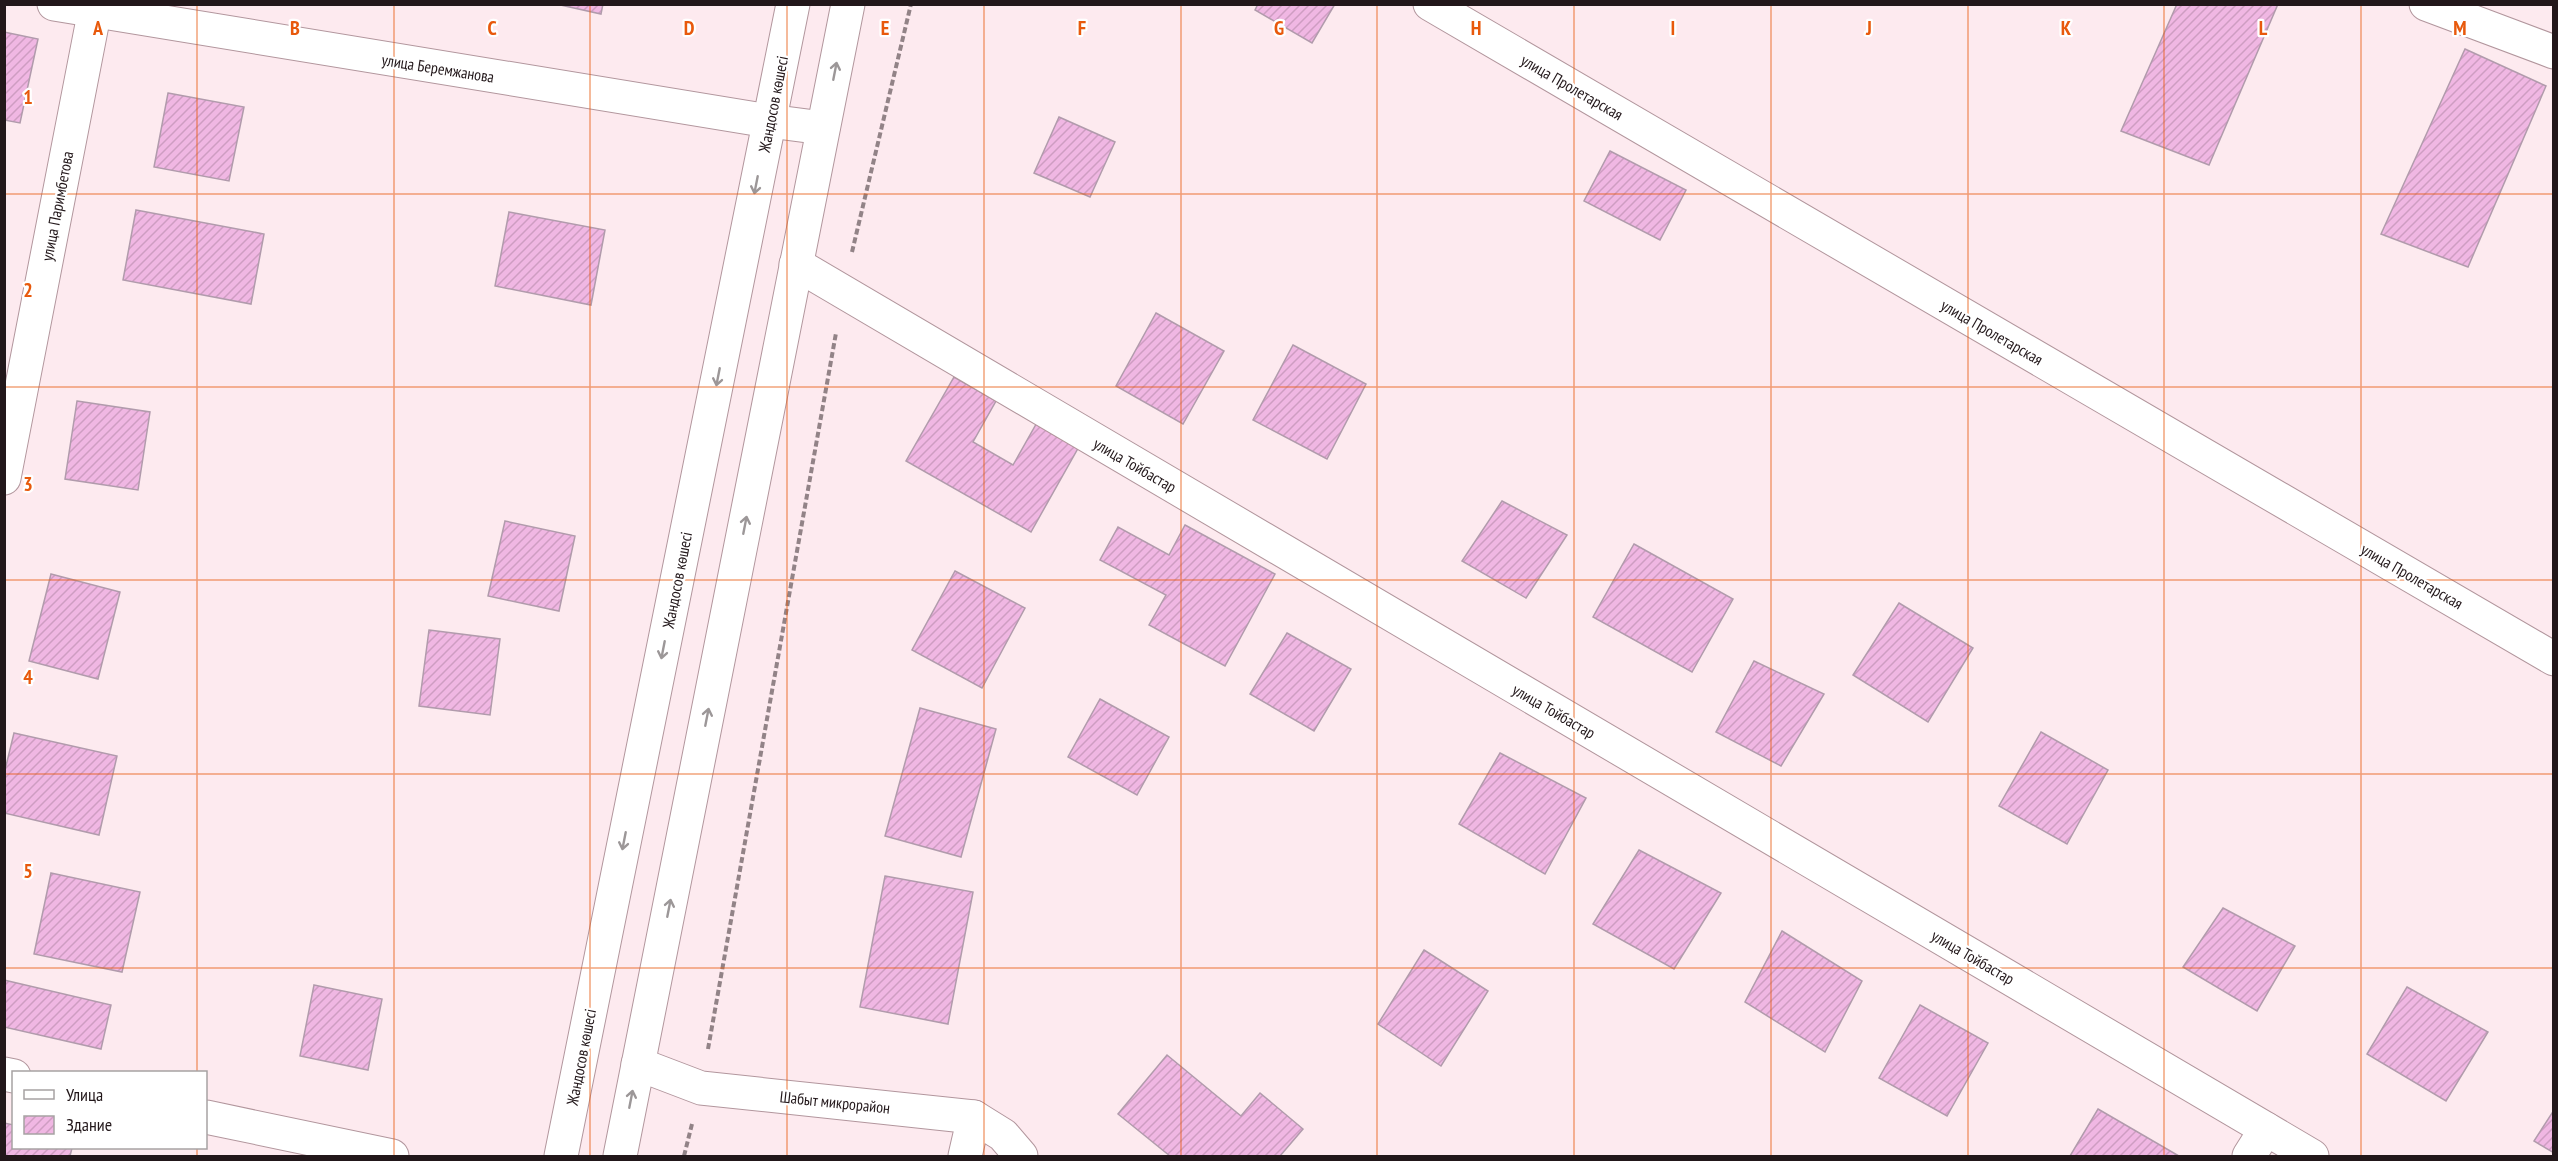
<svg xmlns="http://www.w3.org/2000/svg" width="2558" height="1161" font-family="'PT Sans Narrow',sans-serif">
	<defs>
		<pattern id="building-hatch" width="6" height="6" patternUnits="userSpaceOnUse" patternTransform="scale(1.5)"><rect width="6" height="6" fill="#f0b7e3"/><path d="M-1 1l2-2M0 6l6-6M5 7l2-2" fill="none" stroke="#ce9dc2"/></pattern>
	</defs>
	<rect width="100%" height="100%" fill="#fdeaef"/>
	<g fill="url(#building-hatch)" stroke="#b19bac" stroke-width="1.5">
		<polygon points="556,4 603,4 601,14"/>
		<polygon points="1258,4 1335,4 1312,43 1255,10"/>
		<polygon points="2177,4 2278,4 2209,165 2121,131"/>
		<polygon points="4,32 38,39 20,123 4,120"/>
		<polygon points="2465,49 2546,86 2468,267 2381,234"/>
		<polygon points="168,93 244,107 229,181 154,167"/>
		<polygon points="1059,117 1115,142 1090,197 1034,173"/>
		<polygon points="1610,151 1686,190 1660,240 1584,201"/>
		<polygon points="136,210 264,234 251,304 123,280"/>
		<polygon points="509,212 605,230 591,305 495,286"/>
		<polygon points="1156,313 1224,351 1183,424 1116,386"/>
		<polygon points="1293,345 1366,384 1327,459 1253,420"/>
		<polygon points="954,377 996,401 973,442 1013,465 1039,419 1081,443 1031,532 906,461"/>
		<polygon points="77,401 150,412 138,490 65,479"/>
		<polygon points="1502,501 1567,535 1526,598 1462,561"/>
		<polygon points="505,521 575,536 559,611 488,596"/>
		<polygon points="1185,525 1275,574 1225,666 1149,625 1166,595 1100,560 1118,527 1169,555"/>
		<polygon points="1634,544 1733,599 1692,672 1593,617"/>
		<polygon points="955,571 1025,608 982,688 912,650"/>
		<polygon points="51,574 120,592 98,679 29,661"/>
		<polygon points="1899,603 1973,648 1928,722 1853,675"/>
		<polygon points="429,630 500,639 490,715 419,706"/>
		<polygon points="1287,633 1351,669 1314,731 1250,694"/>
		<polygon points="1754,661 1824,694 1781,766 1716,732"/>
		<polygon points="1100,699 1169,737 1137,795 1068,757"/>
		<polygon points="920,708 996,729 961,857 885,836"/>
		<polygon points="2041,732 2108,770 2067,844 1999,806"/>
		<polygon points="14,733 117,756 99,835 4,813 4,774"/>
		<polygon points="1500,753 1586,798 1545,874 1459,824"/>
		<polygon points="1639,850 1721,893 1674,969 1593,924"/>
		<polygon points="51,873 140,892 122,972 34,954"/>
		<polygon points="885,876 973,892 948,1024 860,1007"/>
		<polygon points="2223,908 2295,946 2257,1011 2183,967"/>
		<polygon points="1782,931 1862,981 1825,1052 1745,1002"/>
		<polygon points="1424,950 1488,991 1441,1066 1378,1024"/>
		<polygon points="4,980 111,1005 101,1049 4,1027"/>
		<polygon points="314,985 382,999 368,1070 300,1056"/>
		<polygon points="2407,987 2488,1032 2446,1101 2367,1054"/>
		<polygon points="1920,1005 1988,1043 1947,1116 1879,1078"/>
		<polygon points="1167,1055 1241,1116 1260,1093 1303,1129 1280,1156 1170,1156 1118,1114"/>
		<polygon points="2098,1109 2179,1156 2070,1156"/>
		<polygon points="2554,1110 2554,1153 2534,1141"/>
		<polygon points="4,1123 14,1125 14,1148 72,1148 70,1156 4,1156"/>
	</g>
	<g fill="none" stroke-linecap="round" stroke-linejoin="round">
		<g stroke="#b2969d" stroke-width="35">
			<g id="minor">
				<polyline points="54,4 769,121 823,128"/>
				<polyline points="1430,4 2554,659"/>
				<polyline points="2426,4 2554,52"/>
				<polyline points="796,264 2312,1156"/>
				<polyline points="4,478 96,4"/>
				<polyline points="638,1064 701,1088 974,1117 1003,1135 1021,1156"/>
				<polyline points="4,1074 14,1076"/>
				<polyline points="206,1117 392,1156"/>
				<polyline points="965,1156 974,1117"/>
				<polyline points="2249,1156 2266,1129"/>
			</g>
		</g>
		<g stroke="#b2969d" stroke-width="35">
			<g id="major">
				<polyline points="561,1156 793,4"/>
				<polyline points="620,1156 848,4"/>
			</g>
		</g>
		<g stroke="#928387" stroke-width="4" stroke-dasharray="6 3" stroke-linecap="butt">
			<polyline points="852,252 911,4"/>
			<polyline points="708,1049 836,333"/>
			<polyline points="684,1156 692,1124"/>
		</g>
		<use href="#minor" stroke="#fff" stroke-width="33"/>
		<use href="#major" stroke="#fff" stroke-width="33"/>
	</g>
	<defs><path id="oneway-shaft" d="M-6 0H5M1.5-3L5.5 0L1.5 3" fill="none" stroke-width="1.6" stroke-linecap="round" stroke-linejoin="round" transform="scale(1.5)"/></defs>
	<g stroke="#9c9798">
		<use href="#oneway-shaft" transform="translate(835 71) rotate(-79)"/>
		<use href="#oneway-shaft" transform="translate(756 185) rotate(101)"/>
		<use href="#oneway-shaft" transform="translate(718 377) rotate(101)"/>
		<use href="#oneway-shaft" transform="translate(745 525) rotate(-79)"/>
		<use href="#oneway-shaft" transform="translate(663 650) rotate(101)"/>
		<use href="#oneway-shaft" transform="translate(707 717) rotate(-79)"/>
		<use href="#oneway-shaft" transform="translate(624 841) rotate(101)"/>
		<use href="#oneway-shaft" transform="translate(669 908) rotate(-79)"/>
		<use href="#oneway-shaft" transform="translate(631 1099) rotate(-79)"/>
	</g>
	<path fill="none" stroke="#e8590c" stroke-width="1.5" stroke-opacity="0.55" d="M 197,4 L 197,1072M 394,4 L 394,1156M 590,4 L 590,1156M 787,4 L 787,1156M 984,4 L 984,1156M 1181,4 L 1181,1156M 1377,4 L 1377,1156M 1574,4 L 1574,1156M 1771,4 L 1771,1156M 1968,4 L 1968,1156M 2164,4 L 2164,1156M 2361,4 L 2361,1156M 4,194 L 2554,194M 4,387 L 2554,387M 4,580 L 2554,580M 4,774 L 2554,774M 4,968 L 2554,968M 197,1148 L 197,1156"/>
	<g text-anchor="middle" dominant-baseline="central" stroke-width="4.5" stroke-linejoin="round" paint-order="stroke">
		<g font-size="16" fill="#22171a" stroke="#fff">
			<text transform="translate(438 68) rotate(9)">улица Беремжанова</text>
			<text transform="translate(1572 87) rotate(30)">улица Пролетарская</text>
			<text transform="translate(773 104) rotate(-79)">Жандосов көшесі</text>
			<text transform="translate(57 206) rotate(-79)">улица Паримбетова</text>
			<text transform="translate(1992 332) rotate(30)">улица Пролетарская</text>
			<text transform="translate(1135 465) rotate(30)">улица Тойбастар</text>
			<text transform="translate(2412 576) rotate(30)">улица Пролетарская</text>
			<text transform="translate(677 580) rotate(-79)">Жандосов көшесі</text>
			<text transform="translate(1554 711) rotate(30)">улица Тойбастар</text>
			<text transform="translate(1973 957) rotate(30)">улица Тойбастар</text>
			<text transform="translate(581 1057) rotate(-79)">Жандосов көшесі</text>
			<text transform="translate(835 1102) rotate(6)">Шабыт микрорайон</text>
		</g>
	</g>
	<g font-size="20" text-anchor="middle" font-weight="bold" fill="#e8590c" stroke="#fff" stroke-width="4.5" stroke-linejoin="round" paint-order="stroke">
		<text x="98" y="35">A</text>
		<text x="295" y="35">B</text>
		<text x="492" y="35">C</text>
		<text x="689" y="35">D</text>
		<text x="885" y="35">E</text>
		<text x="1082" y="35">F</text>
		<text x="1279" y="35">G</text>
		<text x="1476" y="35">H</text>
		<text x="1673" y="35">I</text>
		<text x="1869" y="35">J</text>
		<text x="2066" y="35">K</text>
		<text x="2263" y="35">L</text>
		<text x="2460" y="35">M</text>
		<text x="28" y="104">1</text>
		<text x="28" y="297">2</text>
		<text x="28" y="491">3</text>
		<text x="28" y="684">4</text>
		<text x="28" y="878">5</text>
	</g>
	<rect width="2558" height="1161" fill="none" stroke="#22171a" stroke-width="12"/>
	<rect x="12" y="1071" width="195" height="78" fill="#ffffff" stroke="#a7a2a3" stroke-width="1.5"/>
	<rect x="24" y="1090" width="30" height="9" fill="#ffffff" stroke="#a7a2a3" stroke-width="1.5"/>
	<text x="66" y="1101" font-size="18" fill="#22171a">Улица</text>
	<rect x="24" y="1116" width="30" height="18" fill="url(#building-hatch)" stroke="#a7a2a3" stroke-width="1.5"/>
	<text x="66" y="1131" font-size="18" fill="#22171a">Здание</text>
</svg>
